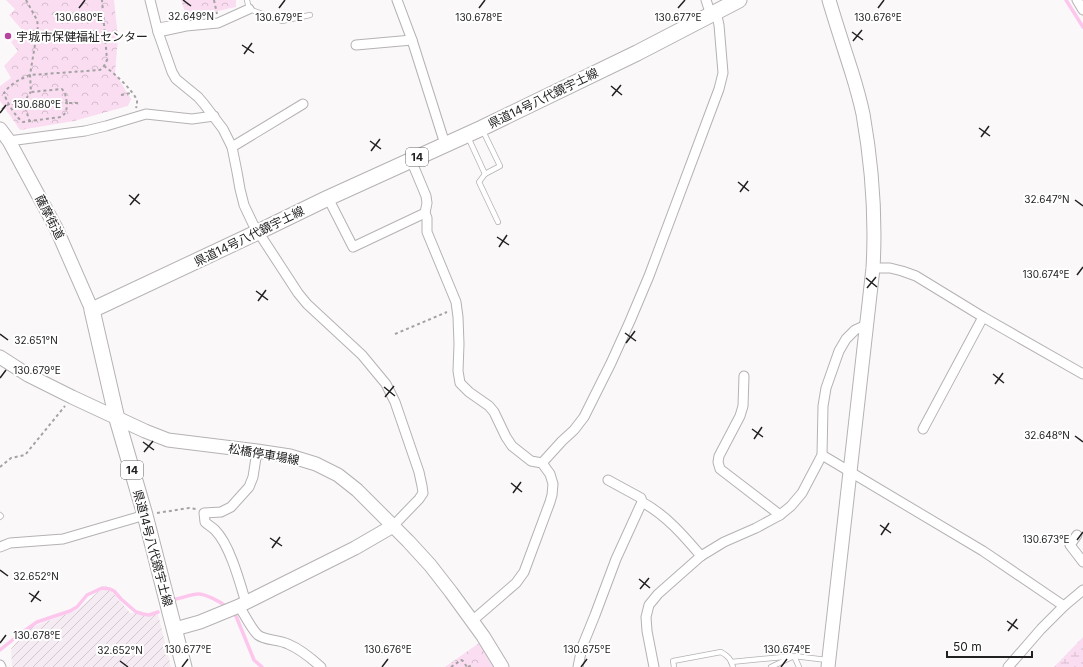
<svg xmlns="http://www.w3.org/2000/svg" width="1083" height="667" font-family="Inter,'Noto Sans JP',sans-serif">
	<defs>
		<pattern id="industrial-furrows" width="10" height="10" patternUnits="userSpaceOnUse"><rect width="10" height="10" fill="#f5ebf2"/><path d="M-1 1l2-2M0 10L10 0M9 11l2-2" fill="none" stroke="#d2c9cf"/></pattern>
		<pattern id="wetland-marsh" width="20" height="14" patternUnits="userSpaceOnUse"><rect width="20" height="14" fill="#faddf1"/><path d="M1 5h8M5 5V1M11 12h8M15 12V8" fill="none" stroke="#d6bdce"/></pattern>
		<pattern id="park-crowns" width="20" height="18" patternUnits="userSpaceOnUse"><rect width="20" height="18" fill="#faddf1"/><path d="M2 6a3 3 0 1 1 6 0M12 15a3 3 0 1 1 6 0" fill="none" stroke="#d6bdce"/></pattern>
	</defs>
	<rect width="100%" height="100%" fill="#fbf8fa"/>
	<polygon fill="url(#industrial-furrows)" points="106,585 130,613 158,614 171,667 12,667 11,649 27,629 77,610"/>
	<polygon fill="url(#wetland-marsh)" points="1083,637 1083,667 1054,667"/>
	<g fill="url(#park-crowns)">
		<polygon points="6,0 114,0 118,38 115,73 131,99 128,106 74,121 20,130 0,101 0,86 11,78 4,66 18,51 11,42 23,31 9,15 15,9"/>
		<polygon points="181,0 236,0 236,7 187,18"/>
		<polygon points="479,643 493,667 445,667"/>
	</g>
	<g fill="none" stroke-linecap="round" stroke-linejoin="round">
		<g stroke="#fdc7ed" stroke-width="3.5">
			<polyline points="1066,0 1083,27"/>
			<path d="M 176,599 C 183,598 191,594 198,594 C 206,594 221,602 227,607"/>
			<polyline points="231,612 236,616 254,660 262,667"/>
			<polyline points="0,650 20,634 37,622 70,611 77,607 87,595 102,588 110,589 114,591 121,599 136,612 143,614 149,615 158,612"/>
		</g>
		<g stroke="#b5b2b4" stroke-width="6">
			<g id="lane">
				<polyline points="247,0 249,9 282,21 310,15"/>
				<polyline points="156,26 185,21"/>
				<polyline points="468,137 485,174 500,166 482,129"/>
				<polyline points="485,174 479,182 498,222"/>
				<polyline points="0,515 1,516 0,517"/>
				<polyline points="731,662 794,656 827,660"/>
				<path d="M 674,667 L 673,661 L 721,652 C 728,656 731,659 733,667"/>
				<polyline points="771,667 794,656 799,667"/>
			</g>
		</g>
		<g stroke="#b5b2b4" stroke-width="11">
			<g id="street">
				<polyline points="150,0 158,32 172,72 176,79 198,97 204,104 223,129 232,147 237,172 240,189 244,205 253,224 298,293 307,304 362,355 386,384 395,402 419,472 422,486 423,493 419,499 393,526"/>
				<polyline points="397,0 412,40 445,144"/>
				<polyline points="706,0 711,15"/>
				<polyline points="1077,0 1083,10"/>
				<polyline points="158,32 186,26 218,23 249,9"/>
				<polyline points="356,45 412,40"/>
				<polyline points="9,141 85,131 106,126 146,114 192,119 214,116"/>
				<polyline points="232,147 303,104"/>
				<polyline points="411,160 426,196 427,203 425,213 427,218 427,232 456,302 458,317 459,344 458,371 460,383 469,392 489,406 494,412 506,437 512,446 531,461 542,463 550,474 553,484 552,495 550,502 524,572 516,583 472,621"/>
				<polyline points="328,198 353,247 425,213"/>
				<polyline points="873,268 890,268 902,271 916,276 983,317 1083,374"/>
				<polyline points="744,376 743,406 740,416 719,456 718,462 720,469 780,515"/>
				<polyline points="923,429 983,317"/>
				<polyline points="822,455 983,551 1064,606"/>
				<polyline points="542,463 562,441 574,430 584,417 611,363 630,321 649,276 719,89 723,73 719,25 716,12"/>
				<path d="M 642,502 C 666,515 684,536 701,556"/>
				<polyline points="1077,535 1070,545 1083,562"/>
				<polyline points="0,547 10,543 63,539 145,515"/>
				<path d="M 246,603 C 240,583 230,545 215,530 C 212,527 208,525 205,522 L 204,513 L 221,512 L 231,507 L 249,487 L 253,477 L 257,451"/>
				<path d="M 239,606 C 244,614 252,630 258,635 C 266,641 278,639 288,644 C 300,649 311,658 321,667"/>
				<polyline points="0,665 1,667"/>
				<polyline points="578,667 582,647 595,615 616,559 642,502 641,498 608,480"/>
				<polyline points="654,667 647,631 646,617 649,605 658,594 701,556 724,542 756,528 780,515 791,506 802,493 822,455 823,406 826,388 839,351 846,339 855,330 866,325"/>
				<polyline points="1008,667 1041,629 1064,606 1083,590"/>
			</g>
		</g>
		<g stroke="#b5b2b4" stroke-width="15">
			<g id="secondary">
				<polyline points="0,129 9,141 56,228 92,310"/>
				<polyline points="0,357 28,375 72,397 145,431 168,440 257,451 290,456 316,464 338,475 357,490 408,541 430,565 451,592 483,636 502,667"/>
				<polyline points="175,629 200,622 239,606 355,548 393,526"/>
				<path d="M 828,667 L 873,268 C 876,216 872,165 863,114 C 860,100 856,86 852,73 C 844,48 836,24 829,0"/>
			</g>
		</g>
		<g stroke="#b5b2b4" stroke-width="17">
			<polyline id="primary" points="184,667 145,515 117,419 92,310 258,232 328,198 482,128 637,53 739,0"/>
		</g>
		<g stroke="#a4a2a4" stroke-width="2" stroke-dasharray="3 3" stroke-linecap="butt">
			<polyline points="26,0 37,20 38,26 30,75 31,92 62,89 65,93 67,103 79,103"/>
			<polyline points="214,0 217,14"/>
			<path d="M 104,66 C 112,71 135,92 137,101 C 137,104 137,105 136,108"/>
			<polyline points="121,95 131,93"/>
			<path d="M 2,109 L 9,104 L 14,103 L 25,107 L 34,107 L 53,103 L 67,103 C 67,109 66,114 61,117 L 23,122 C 16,118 6,101 4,93 C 10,84 20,79 30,75 L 100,70 L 104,66 L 107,60 L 102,0"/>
			<path d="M 30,122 C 26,111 22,101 31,92"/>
			<polyline points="395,334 447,312"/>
			<polyline points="0,467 11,458 25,455 65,406"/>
			<polyline points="157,513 189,508 196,509"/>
			<polyline points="451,667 461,660 463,661 467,667"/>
			<polyline points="468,667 472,665"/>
		</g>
		<use href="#lane" stroke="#fff" stroke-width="4.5"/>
		<use href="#street" stroke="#fff" stroke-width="9"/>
		<use href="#secondary" stroke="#fff" stroke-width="13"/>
		<use href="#primary" stroke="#fff" stroke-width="15"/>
	</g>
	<path fill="none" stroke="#222122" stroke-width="1.5" d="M 183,0 L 191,6M 79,8 L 85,0M 279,8 L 285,0M 479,8 L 485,0M 678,8 L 685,0M 878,8 L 884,0M 852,32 L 863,40M 853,41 L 862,30M 242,45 L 254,53M 244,54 L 252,43M 611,86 L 622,95M 612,96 L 621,85M 0,113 L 6,105M 979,128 L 990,136M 981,137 L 989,126M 370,141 L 381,149M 371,151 L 380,139M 738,182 L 749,191M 740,192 L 748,181M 129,195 L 140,204M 1075,200 L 1083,206M 130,205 L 139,194M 497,237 L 509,245M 499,247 L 507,235M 1077,275 L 1083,267M 866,278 L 877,287M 867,288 L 876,277M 256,291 L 268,300M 258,301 L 266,290M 625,333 L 636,341M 0,334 L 8,340M 626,343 L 635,331M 993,374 L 1004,383M 0,378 L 6,370M 995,384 L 1003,373M 384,387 L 395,396M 385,397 L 394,386M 752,429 L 763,437M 1075,436 L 1083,442M 754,439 L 762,427M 143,442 L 154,450M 144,452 L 153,441M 511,483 L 522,492M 513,493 L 521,482M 880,525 L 891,533M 881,535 L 889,523M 270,538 L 282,546M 1077,540 L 1083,532M 272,548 L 280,537M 0,570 L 8,576M 639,579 L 650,588M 640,589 L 649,578M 29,593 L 41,601M 31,602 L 39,591M 1007,621 L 1018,629M 1008,631 L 1017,619M 0,643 L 6,635M 120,661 L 128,667M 182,667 L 188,659M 382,667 L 388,659M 581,667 L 587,659M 781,667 L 787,659"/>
	<circle fill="#b7459f" stroke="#fff" stroke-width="1.5" cx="8" cy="36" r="4"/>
	<g text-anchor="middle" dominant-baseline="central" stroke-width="4" stroke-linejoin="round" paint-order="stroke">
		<g fill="#fff" stroke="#646464" stroke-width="1">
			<rect x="406" y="148" width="22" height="18" rx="3"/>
			<rect x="121" y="461" width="22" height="18" rx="3"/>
		</g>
		<g font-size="11" font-weight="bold" fill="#222122">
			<text x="417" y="157">14</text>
			<text x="132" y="470">14</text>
		</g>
		<g font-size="12" fill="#222122" stroke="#fff" text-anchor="start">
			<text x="16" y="36">宇城市保健福祉センター</text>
		</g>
		<g font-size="12" fill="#222122" stroke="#fff">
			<text transform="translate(543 98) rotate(-26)">県道14号八代鏡宇土線</text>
			<text transform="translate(50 217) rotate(63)">薩摩街道</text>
			<text transform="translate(249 236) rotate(-26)">県道14号八代鏡宇土線</text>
			<text transform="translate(264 454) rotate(10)">松橋停車場線</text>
			<text transform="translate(153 548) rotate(75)">県道14号八代鏡宇土線</text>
		</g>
	</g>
	<g font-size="10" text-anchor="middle" fill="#222122" stroke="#fff" stroke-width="4" stroke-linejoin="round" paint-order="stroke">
		<text x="191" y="20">32.649°N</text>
		<text x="79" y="21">130.680°E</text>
		<text x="279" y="21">130.679°E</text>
		<text x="479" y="21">130.678°E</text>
		<text x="678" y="21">130.677°E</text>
		<text x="878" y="21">130.676°E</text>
		<text x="37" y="108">130.680°E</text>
		<text x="1047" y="203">32.647°N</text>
		<text x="1046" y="278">130.674°E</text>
		<text x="36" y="344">32.651°N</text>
		<text x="37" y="374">130.679°E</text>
		<text x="1047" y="439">32.648°N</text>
		<text x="1046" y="543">130.673°E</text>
		<text x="36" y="580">32.652°N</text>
		<text x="37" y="639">130.678°E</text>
		<text x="188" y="653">130.677°E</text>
		<text x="388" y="653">130.676°E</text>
		<text x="587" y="653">130.675°E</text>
		<text x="787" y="653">130.674°E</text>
		<text x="120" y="654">32.652°N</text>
	</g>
	<path d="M947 651v6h85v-6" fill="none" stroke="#222122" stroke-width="2"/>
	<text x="953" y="651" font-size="12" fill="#222122" stroke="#ffffff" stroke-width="3" paint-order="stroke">50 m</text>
</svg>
